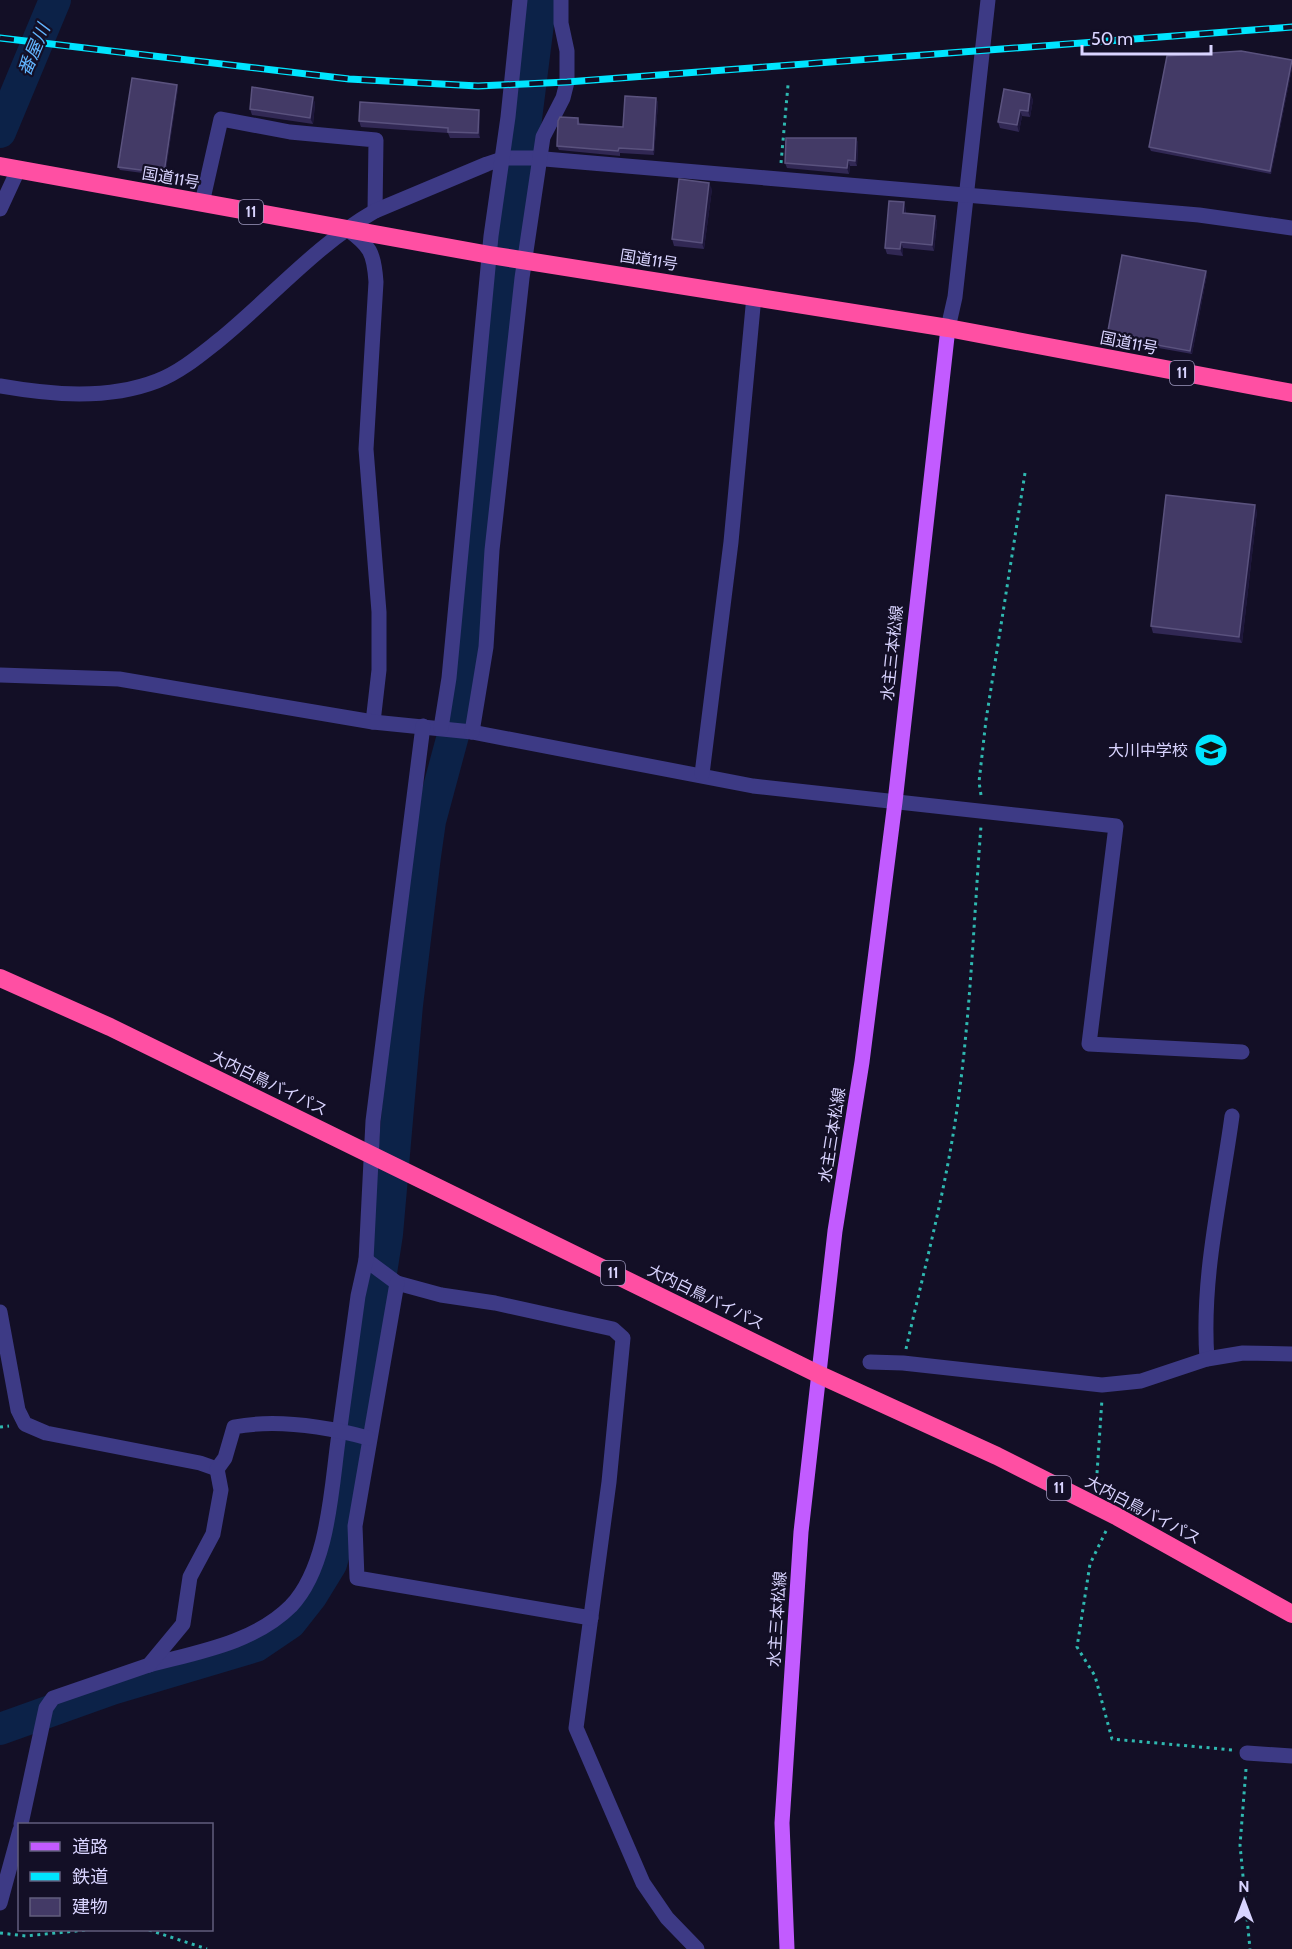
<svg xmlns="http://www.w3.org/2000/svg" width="1292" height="1949" font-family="Cabin,'Noto Sans JP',sans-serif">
	<rect width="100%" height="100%" fill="#130f26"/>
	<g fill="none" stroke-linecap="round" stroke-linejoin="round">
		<g stroke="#0c2248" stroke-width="32">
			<polyline points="0,132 55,0"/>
			<polyline points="0,1729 112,1689 256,1646 290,1623 312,1595 331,1564 342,1525 387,1234 407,1005 425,856 430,821 459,713 505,285 541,0"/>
		</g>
		<g stroke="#2fb8b0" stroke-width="3" stroke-dasharray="3 4.5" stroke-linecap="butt">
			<polyline points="781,163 788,85"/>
			<polyline points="981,795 979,782 986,720 1025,473"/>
			<path d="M 906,1349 C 922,1278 941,1208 953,1135 C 970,1033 973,929 981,826"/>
			<polyline points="0,1427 9,1426"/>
			<polyline points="1096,1488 1102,1399"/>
			<polyline points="1106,1531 1090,1564 1077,1647 1095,1676 1112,1739 1233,1750"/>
			<polyline points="1246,1769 1240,1845 1250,1949"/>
			<polyline points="149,1930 207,1949"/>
			<polyline points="0,1933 26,1936 86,1930"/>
		</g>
		<g stroke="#3d3a85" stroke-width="15">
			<polyline points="202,203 221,119 290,132 376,140 375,211"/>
			<polyline points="0,209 18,170"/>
			<path d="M 347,229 C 370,246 374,252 376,282 L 366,449 L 379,612 L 379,670 L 373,722"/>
			<polyline points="948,328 955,297 988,0"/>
			<path d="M 0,386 C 51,395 108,400 157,381 C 180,372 199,356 218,341 C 271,298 316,245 375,211 L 487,164 L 505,158 L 533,158 L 1199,215 L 1292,228"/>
			<polyline points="0,675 119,679 373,722 472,732 753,786 1116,826 1089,1044 1242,1052"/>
			<polyline points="441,728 449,678 491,236 508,117 520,0"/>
			<polyline points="472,732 486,647 492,550 522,278 543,137 563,98 567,82 567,51 561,23 561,0"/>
			<polyline points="702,774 731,542 754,296"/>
			<polyline points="366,1260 397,1283 441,1295 495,1303 613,1329 623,1338 609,1482 576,1728 643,1883 667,1918 697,1949"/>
			<polyline points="397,1283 355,1526 357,1578 591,1618"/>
			<polyline points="0,1312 18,1410 25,1424 46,1433 200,1463 217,1469"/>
			<path d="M 1207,1359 C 1201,1278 1221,1197 1232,1116"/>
			<polyline points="870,1362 903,1363 1102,1385 1141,1381 1207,1359 1243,1353 1292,1354"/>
			<path d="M 149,1665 C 198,1652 254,1643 291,1606 C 328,1567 331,1492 338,1441 C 345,1393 351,1345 358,1296 L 366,1260 L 373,1121 L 423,726"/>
			<polyline points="1247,1753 1292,1756"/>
			<path d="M 21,1824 L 46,1708 L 53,1698 L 149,1665 L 183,1624 L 190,1577 L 213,1534 L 221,1490 L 217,1469 L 225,1458 L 234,1427 C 276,1419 327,1427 368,1438"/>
			<polyline points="0,1903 20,1830"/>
		</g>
		<polyline stroke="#c25bff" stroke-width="15" points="787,1949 782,1823 801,1532 835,1231 862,1062 895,802 948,328"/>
		<g stroke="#ff4fa3" stroke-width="18">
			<polyline points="0,166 490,255 948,328 1292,393"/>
			<polyline points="0,978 110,1027 820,1375 997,1456 1116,1516 1292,1614"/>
		</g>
		<g stroke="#00e5ff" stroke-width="7">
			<polyline id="rail" points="0,38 349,79 478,86 567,82 1292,27"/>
		</g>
		<use href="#rail" stroke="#130f26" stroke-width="4.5" stroke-dasharray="14" stroke-linecap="butt"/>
	</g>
	<g fill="#312854">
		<polygon points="1292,68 1271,174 1151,151 1149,147"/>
		<polygon points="178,88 165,176 120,170 118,167"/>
		<polygon points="1030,94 1033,100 1030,117 1022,116 1019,132 1000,128 998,122"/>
		<polygon points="313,97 315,104 313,124 252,115 250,109"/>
		<polygon points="656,98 658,103 654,155 620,153 620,156 559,150 557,146 578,118 580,124 623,127"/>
		<polygon points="480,115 480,138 450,138 448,133 361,127 359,121"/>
		<polygon points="856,138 858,143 857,166 850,166 849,174 787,168 785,163"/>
		<polygon points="712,189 704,249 674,246 672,239"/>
		<polygon points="906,209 906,213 935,216 937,222 934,251 903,248 903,256 887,254 885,248"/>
		<polygon points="1207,274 1192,354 1108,339 1107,336"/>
		<polygon points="1257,511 1242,643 1153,633 1151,626"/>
	</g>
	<g fill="#1d163a">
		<polygon points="1292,60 1292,68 1271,174 1270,171"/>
		<polygon points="177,85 178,88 165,176 164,173"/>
		<polygon points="1030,94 1033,100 1030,117 1028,111"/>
		<polygon points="313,97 315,104 313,124 310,118"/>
		<polygon points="656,98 658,103 654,155 653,150"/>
		<polygon points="479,110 480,115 480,138 478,133"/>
		<polygon points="1020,110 1022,116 1019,132 1017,125"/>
		<polygon points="856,138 858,143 857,166 855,161"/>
		<polygon points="848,160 850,166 849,174 847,168"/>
		<polygon points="709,183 712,189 704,249 702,243"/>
		<polygon points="904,202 906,209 905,219 903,213"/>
		<polygon points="935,216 937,222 934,251 932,245"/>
		<polygon points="901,242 903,248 903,256 900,249"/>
		<polygon points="1206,271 1207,274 1192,354 1190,351"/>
		<polygon points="1255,505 1257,511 1242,643 1239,637"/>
	</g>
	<g fill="#433a66" stroke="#5a527e" stroke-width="1.5">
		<polygon points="1241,51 1292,60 1270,171 1149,147 1167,56"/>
		<polygon points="132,78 177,85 164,173 118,167"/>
		<polygon points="252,87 313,97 310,118 250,109"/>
		<polygon points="1004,89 1030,94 1028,111 1020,110 1017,125 998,122"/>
		<polygon points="625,96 656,98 653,150 619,148 618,151 557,146 558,121 560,117 578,118 578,124 623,127"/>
		<polygon points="360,102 479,110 478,133 448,132 448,128 359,121"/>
		<polygon points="786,138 856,138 855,161 848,160 847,168 785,163"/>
		<polygon points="679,179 709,183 702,243 672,239"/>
		<polygon points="889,201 904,202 903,213 935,216 932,245 901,242 900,249 885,248"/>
		<polygon points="1122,255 1206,271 1190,351 1107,336"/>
		<polygon points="1166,495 1255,505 1239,637 1151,626"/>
	</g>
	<defs>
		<g id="school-disc" transform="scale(1.725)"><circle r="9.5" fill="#00e5ff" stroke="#130f26"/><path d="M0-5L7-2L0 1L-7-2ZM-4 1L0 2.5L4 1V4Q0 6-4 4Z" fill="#111"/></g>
	</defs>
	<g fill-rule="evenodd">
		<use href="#school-disc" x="1211" y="750"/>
	</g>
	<g text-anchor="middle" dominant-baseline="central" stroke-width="4.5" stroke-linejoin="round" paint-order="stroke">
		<g fill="#130f26" stroke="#9e99be" stroke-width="1.5">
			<rect x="239" y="200" width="24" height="24" rx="4.5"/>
			<rect x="1170" y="361" width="24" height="24" rx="4.5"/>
			<rect x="601" y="1261" width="24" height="24" rx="4.5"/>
			<rect x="1047" y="1476" width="24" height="24" rx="4.5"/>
		</g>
		<g font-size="15" font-weight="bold" fill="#d9d4ff">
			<text x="251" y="212">11</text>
			<text x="1182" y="373">11</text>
			<text x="613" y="1273">11</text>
			<text x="1059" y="1488">11</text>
		</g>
		<g font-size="16" fill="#d9d4ff" stroke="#130f26">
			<text transform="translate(171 178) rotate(10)">国道11号</text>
			<text transform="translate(649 260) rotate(9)">国道11号</text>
			<text transform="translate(1129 343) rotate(11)">国道11号</text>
			<text transform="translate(892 653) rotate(-84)">水主三本松線</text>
			<text transform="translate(269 1083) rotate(26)">大内白鳥バイパス</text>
			<text transform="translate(832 1135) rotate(-81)">水主三本松線</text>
			<text transform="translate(706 1297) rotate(26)">大内白鳥バイパス</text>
			<text transform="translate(1143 1510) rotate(28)">大内白鳥バイパス</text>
			<text transform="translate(777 1619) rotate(-86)">水主三本松線</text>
		</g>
		<g font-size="16" fill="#d9d4ff" stroke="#130f26" text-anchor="end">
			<text x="1188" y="750">大川中学校</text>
		</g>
		<g font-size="18" font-style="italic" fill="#62b6ff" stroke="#130f26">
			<text transform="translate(34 50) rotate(-67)">番屋川</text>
		</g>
	</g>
	<rect x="18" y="1823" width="195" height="108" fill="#130f26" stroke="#625e7d" stroke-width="1.5"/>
	<rect x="30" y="1842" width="30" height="9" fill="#c25bff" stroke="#625e7d" stroke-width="1.5"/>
	<text x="72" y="1853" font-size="18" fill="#d9d4ff">道路</text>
	<rect x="30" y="1872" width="30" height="9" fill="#00e5ff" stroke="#625e7d" stroke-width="1.5"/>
	<text x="72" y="1883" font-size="18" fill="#d9d4ff">鉄道</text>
	<rect x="30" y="1898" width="30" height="18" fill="#433a66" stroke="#625e7d" stroke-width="1.5"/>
	<text x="72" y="1913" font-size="18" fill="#d9d4ff">建物</text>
	<g transform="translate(1244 1901)" stroke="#130f26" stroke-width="4.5" paint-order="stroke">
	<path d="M0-4.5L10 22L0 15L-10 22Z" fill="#d9d4ff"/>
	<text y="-9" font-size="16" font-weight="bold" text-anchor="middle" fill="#d9d4ff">N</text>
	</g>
	<path d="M1082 45v9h129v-9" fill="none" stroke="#d9d4ff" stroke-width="3"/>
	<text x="1091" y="45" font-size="18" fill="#d9d4ff" stroke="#130f26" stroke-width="4.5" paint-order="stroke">50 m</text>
</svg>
